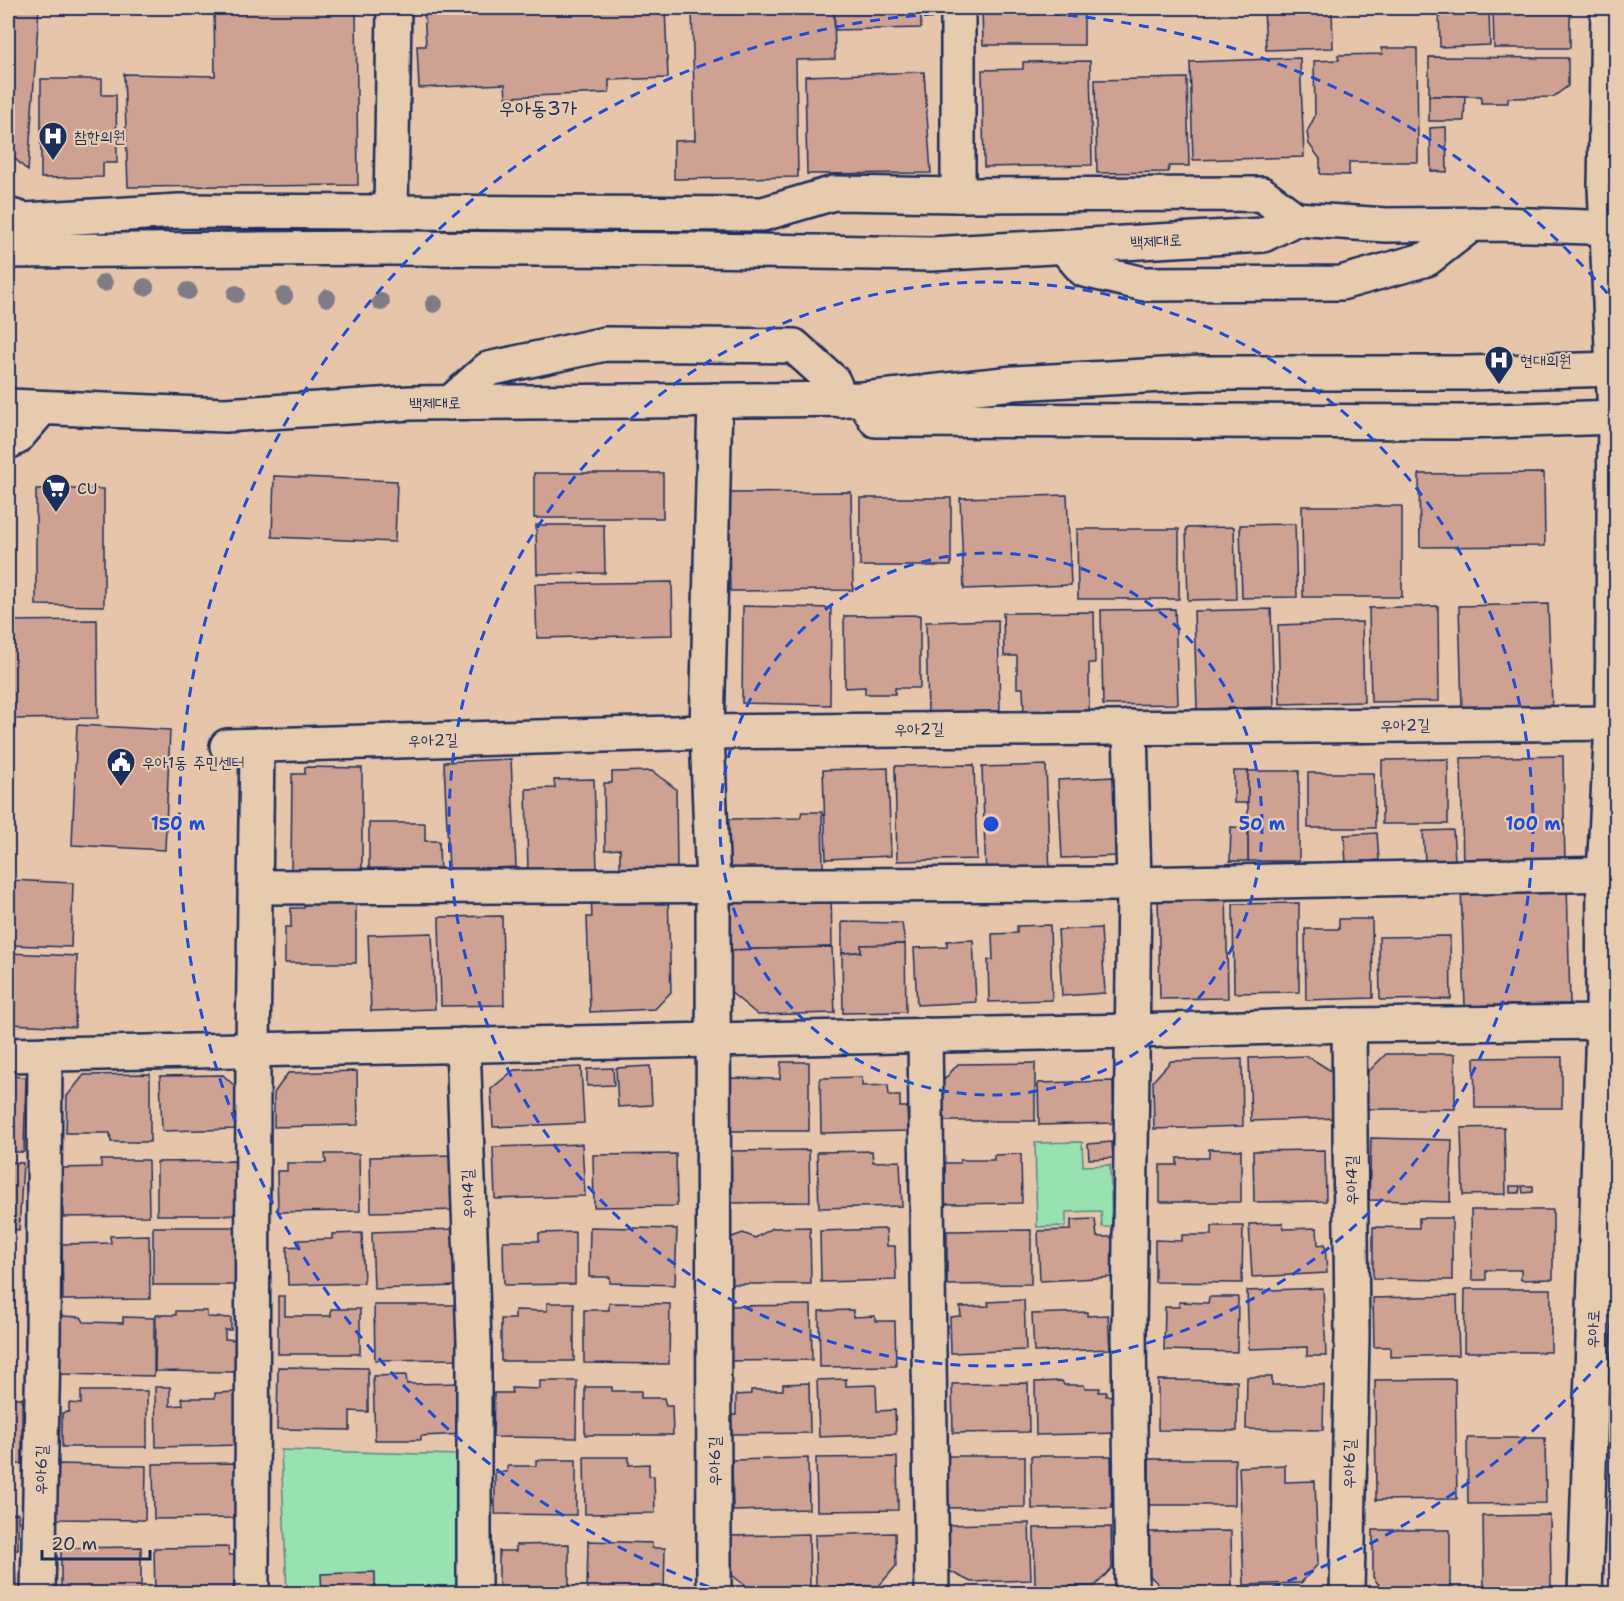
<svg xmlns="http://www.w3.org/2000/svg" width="1624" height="1601" font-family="'Shantell Sans','Poor Story',sans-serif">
	<rect width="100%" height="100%" fill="#e6c5aa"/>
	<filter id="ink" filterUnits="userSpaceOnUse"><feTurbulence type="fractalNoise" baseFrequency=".0167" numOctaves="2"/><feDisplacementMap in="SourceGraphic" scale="12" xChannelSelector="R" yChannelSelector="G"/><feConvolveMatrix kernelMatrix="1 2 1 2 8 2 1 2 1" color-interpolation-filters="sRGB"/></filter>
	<g filter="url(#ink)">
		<g fill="#98e1b1" stroke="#5a8888" stroke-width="1.5">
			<polygon points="1082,1142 1083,1166 1110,1165 1112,1227 1102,1227 1101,1211 1066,1212 1066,1226 1037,1227 1035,1143"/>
			<polygon points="281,1450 458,1455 457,1593 287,1593"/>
		</g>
		<g fill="#cfa192" stroke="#1b2f5e" stroke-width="1.5">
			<polygon points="8,8 39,8 28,171 8,152"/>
			<polygon points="214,8 356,8 358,185 128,187 124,74 215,76"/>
			<polygon points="424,8 665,8 668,78 609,80 609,93 506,97 505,84 419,88 417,46 426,46"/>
			<polygon points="692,8 834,8 835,59 796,60 798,177 674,179 674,141 695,140"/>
			<polygon points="834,8 921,8 921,28 835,30"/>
			<polygon points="982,8 1084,8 1084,45 983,45"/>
			<polygon points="1264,8 1332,8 1333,48 1266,50"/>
			<polygon points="1439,8 1489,8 1490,45 1440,47"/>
			<polygon points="1493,8 1570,8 1570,48 1494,48"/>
			<polygon points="1381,48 1417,48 1418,162 1349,162 1349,175 1320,174 1320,159 1309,144 1307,132 1315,116 1314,61 1339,60 1338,55 1383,54"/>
			<polygon points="1429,57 1568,58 1568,86 1553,97 1508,98 1508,103 1481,103 1481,96 1429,96"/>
			<polygon points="1300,58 1304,157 1193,160 1190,62"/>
			<polygon points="1090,61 1092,165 984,167 982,70 1023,69 1023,62"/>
			<polygon points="924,72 931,173 807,174 805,76"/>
			<polygon points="1187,78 1189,166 1169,166 1168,172 1097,173 1095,80"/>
			<polygon points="41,79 102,79 102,95 116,95 117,163 103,163 103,177 41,178"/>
			<polygon points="1429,96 1465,96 1464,121 1429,121"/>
			<polygon points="1446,127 1447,172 1431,171 1430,128"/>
			<rect x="534" y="473" width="129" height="45"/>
			<polygon points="1544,473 1545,546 1420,547 1419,474"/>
			<polygon points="274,476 397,481 395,542 272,537"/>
			<polygon points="36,489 104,489 104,606 36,605"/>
			<polygon points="851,492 853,590 730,591 728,493"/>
			<polygon points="1067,495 1071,585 964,589 960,498"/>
			<rect x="860" y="498" width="91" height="68"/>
			<polygon points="1302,506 1402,506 1402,597 1303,597"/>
			<polygon points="1295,524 1297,597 1242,598 1240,525"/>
			<polygon points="536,525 604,525 605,573 537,574"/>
			<polygon points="1234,527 1236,599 1188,600 1186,528"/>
			<polygon points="1077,529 1179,529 1179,599 1078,599"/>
			<polygon points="672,582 673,635 537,638 535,584"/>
			<polygon points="1548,604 1552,705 1462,708 1459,606"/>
			<polygon points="743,606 831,608 830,705 742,703"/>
			<polygon points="1438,606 1439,701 1371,702 1369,608"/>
			<polygon points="1175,609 1178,704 1103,705 1101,610"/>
			<polygon points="1271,609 1274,707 1197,709 1194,611"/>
			<polygon points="1094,612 1095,663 1089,663 1089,713 1024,714 1023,688 1017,688 1017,656 1004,656 1003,613"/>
			<polygon points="920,615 920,688 895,688 895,694 865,694 865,687 845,688 844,616"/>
			<polygon points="97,620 98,718 8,719 8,621"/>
			<polygon points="998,620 1000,715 928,717 926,622"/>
			<polygon points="1362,622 1364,702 1280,704 1278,625"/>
			<polygon points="77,725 170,730 165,850 72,845"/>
			<polygon points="1563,756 1565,867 1463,869 1461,758"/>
			<polygon points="511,759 516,867 449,870 444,762"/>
			<polygon points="1448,759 1448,824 1382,824 1382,760"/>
			<polygon points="974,765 977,859 897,861 895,766"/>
			<polygon points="1046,765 1050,875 986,878 982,767"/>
			<polygon points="305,767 362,768 362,878 301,878 301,870 291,870 292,774 305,774"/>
			<polygon points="888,768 891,856 826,859 823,770"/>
			<polygon points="652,771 676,789 677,871 620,872 620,849 605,850 604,783 612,783 612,772"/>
			<rect x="1234" y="771" width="14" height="32"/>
			<rect x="1248" y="771" width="51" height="90"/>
			<polygon points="1308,773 1374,773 1375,828 1308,828"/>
			<polygon points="1113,777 1118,856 1062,858 1058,780"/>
			<polygon points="594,779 597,870 528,871 526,789 555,788 554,780"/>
			<polygon points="802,812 822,812 823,868 728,869 727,819 800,818"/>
			<polygon points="369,823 425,823 425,841 439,841 440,879 369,879"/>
			<polygon points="1231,827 1248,828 1248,861 1230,861"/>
			<polygon points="1453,830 1455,860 1425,861 1423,831"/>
			<polygon points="1377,833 1379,860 1346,863 1344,835"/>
			<polygon points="8,880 73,883 71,947 8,945"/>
			<polygon points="1567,883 1570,1004 1465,1006 1461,887"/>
			<polygon points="1226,891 1228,998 1160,999 1158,892"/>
			<polygon points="831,893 832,947 728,950 724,907 750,896"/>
			<polygon points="668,894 671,992 655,1009 590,1012 587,917 592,917 591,896"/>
			<polygon points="336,897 356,897 356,963 285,963 285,927 291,927 291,908 304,908 304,904 336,904"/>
			<polygon points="1299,903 1299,992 1234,993 1233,904"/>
			<polygon points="502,916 504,1005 441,1006 439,917"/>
			<polygon points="1339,919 1372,919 1373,998 1306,1000 1305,929 1339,929"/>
			<polygon points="842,922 902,923 905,944 861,945 861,952 842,953"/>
			<polygon points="1050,925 1052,1000 989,1002 988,960 993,960 992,934 1017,933 1017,926"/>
			<polygon points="1101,928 1105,993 1062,996 1058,930"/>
			<polygon points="432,933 435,1009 371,1011 368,935"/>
			<polygon points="1450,936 1451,999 1380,1000 1379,937"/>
			<polygon points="973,940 976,1002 917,1005 914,948 947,947 947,941"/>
			<polygon points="905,944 906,1012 843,1013 842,953 861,952 861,945"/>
			<polygon points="832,947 835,1013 758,1015 729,991 728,950"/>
			<polygon points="8,953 77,956 75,1027 8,1024"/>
			<polygon points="1386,1054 1455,1054 1455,1109 1367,1109 1367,1073"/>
			<polygon points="1307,1056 1338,1075 1339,1118 1251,1121 1249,1058"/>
			<polygon points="1562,1057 1562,1108 1475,1108 1474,1058"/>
			<polygon points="1242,1059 1243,1126 1154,1129 1153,1081 1171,1061"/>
			<polygon points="781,1062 809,1062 809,1131 726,1131 725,1078 780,1079"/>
			<polygon points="1035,1063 1035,1121 943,1121 943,1081 958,1064"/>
			<polygon points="650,1066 652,1105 618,1107 616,1068"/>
			<polygon points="581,1067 584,1123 493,1127 491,1089 514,1070"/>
			<polygon points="613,1068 614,1085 587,1086 587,1069"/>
			<polygon points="357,1071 358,1125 274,1127 274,1093 288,1073"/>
			<polygon points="150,1074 150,1142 111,1142 110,1133 66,1133 67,1096 84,1075"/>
			<polygon points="223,1075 237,1088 238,1129 162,1131 160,1076"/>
			<polygon points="8,1076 26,1077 24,1152 8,1152"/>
			<polygon points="862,1077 862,1086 888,1085 889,1096 900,1096 900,1107 907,1107 908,1131 821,1133 820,1078"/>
			<polygon points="1113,1081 1114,1123 1039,1125 1038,1083"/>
			<polygon points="1504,1127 1506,1194 1463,1195 1461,1128"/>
			<polygon points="1371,1138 1452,1140 1450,1202 1369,1200"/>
			<polygon points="1112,1142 1113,1158 1089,1159 1088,1144"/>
			<polygon points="582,1144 585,1196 495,1199 493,1147"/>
			<polygon points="1209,1149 1241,1150 1241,1202 1160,1202 1160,1165 1177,1165 1177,1158 1209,1158"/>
			<polygon points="809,1150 810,1202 732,1203 731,1151"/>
			<polygon points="1325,1150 1326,1201 1254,1202 1253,1151"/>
			<polygon points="872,1151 873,1162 900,1161 902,1206 819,1208 817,1152"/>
			<polygon points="325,1154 359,1154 360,1211 278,1212 277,1171 287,1171 287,1163 326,1163"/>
			<polygon points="676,1154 677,1206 594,1207 593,1155"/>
			<polygon points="1021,1154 1022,1203 945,1204 945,1163 960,1163 960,1160 994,1160 994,1155"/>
			<polygon points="455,1155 456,1210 371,1212 370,1157"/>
			<polygon points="101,1160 148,1160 149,1216 63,1217 62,1168 101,1167"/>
			<polygon points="236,1161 237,1215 157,1215 157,1162"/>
			<polygon points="8,1162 23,1163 19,1230 8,1229"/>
			<polygon points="1510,1186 1520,1186 1519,1193 1510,1193"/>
			<polygon points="1522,1186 1533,1186 1533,1192 1523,1193"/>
			<polygon points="1471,1210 1553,1210 1553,1279 1521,1280 1521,1270 1486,1270 1486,1280 1472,1280"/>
			<polygon points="1419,1218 1452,1218 1452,1280 1373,1279 1373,1227 1419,1228"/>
			<polygon points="1095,1219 1097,1237 1114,1237 1116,1277 1040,1281 1038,1231 1071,1230 1071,1220"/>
			<polygon points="1283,1223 1284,1229 1317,1228 1318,1245 1325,1244 1327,1273 1252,1277 1249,1224"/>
			<polygon points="1212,1226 1243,1226 1242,1283 1155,1282 1155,1240 1182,1241 1182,1235 1212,1235"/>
			<rect x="153" y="1227" width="84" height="58"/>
			<polygon points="590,1227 677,1229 675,1285 610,1283 610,1277 589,1277"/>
			<polygon points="810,1227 811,1284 731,1284 731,1260 726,1254 726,1244 732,1237 743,1233 755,1238 773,1228"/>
			<polygon points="455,1229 457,1286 374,1289 372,1232"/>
			<polygon points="886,1229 887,1246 895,1246 896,1280 821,1282 820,1231"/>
			<polygon points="1031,1230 1031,1284 947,1285 947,1231"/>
			<polygon points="575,1232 575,1284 504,1285 503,1241 539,1241 539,1233"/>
			<polygon points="362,1233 364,1283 288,1285 287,1247 300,1246 299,1240 332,1239 332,1234"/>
			<polygon points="149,1235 150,1299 63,1300 62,1244 111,1243 110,1236"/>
			<polygon points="1323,1288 1326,1356 1307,1356 1307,1347 1249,1349 1247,1291"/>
			<polygon points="1465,1289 1551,1289 1551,1352 1464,1352"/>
			<polygon points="278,1296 285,1296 285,1316 331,1316 331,1309 360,1309 360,1354 278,1354"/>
			<polygon points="1457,1296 1459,1355 1390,1357 1390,1347 1374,1347 1373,1298"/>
			<polygon points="1209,1297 1238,1297 1237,1352 1164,1350 1165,1307 1179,1307 1179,1302 1208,1303"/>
			<polygon points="1024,1300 1026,1350 951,1353 950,1317 961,1316 960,1307 989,1306 988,1302"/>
			<polygon points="547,1303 574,1303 574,1361 501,1361 501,1319 515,1319 515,1310 547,1311"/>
			<polygon points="609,1303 670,1304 669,1364 584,1363 584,1310 609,1310"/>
			<polygon points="374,1305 460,1305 460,1359 375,1360"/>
			<polygon points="811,1305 812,1360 726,1361 725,1306"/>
			<polygon points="853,1310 853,1317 875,1316 875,1321 895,1321 896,1366 820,1367 819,1311"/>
			<polygon points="176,1311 207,1311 207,1317 231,1318 231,1330 225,1330 225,1339 238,1340 238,1372 155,1371 156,1315 176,1315"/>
			<polygon points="1087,1312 1087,1316 1108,1315 1110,1349 1034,1352 1032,1314"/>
			<polygon points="58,1316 81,1317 84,1322 123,1323 123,1317 154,1318 154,1376 57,1374"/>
			<polygon points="278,1367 368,1368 368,1412 350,1411 350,1430 277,1429"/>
			<polygon points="406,1375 407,1384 466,1383 467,1434 421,1436 421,1440 375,1440 373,1376"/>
			<polygon points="1247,1377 1272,1377 1272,1385 1324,1385 1323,1430 1246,1429"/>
			<polygon points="846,1379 846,1386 876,1385 877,1411 895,1410 896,1434 819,1437 817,1380"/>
			<polygon points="1455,1379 1457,1499 1376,1500 1375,1380"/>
			<polygon points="1158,1380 1237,1381 1237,1431 1158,1430"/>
			<polygon points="540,1381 577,1381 576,1438 493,1437 494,1393 512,1393 511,1388 540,1389"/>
			<polygon points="1062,1381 1064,1385 1084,1385 1085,1388 1100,1388 1099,1392 1107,1392 1106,1396 1119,1395 1120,1433 1036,1435 1035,1382"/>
			<polygon points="809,1383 810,1433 732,1434 731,1415 736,1415 736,1395 751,1394 751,1390 783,1390 783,1384"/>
			<polygon points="1028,1383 1029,1432 953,1433 952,1384"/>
			<polygon points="155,1387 170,1387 170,1406 183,1405 182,1398 215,1398 215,1393 239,1392 240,1445 156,1447"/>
			<polygon points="585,1387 612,1387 612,1391 641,1391 641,1398 664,1398 666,1406 672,1406 673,1435 585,1435"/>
			<polygon points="81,1391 147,1391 147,1447 62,1447 62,1413 69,1412 69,1403 81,1404"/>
			<rect x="8" y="1398" width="14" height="66"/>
			<polygon points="1467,1438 1545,1438 1546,1503 1468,1504"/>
			<polygon points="942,1456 1025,1456 1025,1507 943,1508"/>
			<polygon points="1031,1456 1111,1456 1112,1508 1032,1509"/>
			<polygon points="584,1457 629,1457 629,1465 649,1464 649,1476 654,1476 655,1513 585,1514"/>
			<polygon points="897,1457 898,1510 817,1511 816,1458"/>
			<polygon points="808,1458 809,1509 733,1511 732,1460"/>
			<rect x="1149" y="1459" width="86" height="46"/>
			<polygon points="536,1460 576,1460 576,1515 495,1514 495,1472 507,1472 507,1466 536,1466"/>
			<polygon points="236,1463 237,1518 154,1519 153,1464"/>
			<polygon points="57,1464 146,1466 145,1520 55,1519"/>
			<polygon points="1285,1465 1285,1482 1315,1481 1318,1564 1301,1583 1244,1585 1239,1467"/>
			<rect x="8" y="1473" width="6" height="12"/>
			<polygon points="18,1513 18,1550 8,1550 8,1514"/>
			<polygon points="1550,1515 1551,1586 1484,1587 1483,1516"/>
			<polygon points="1029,1523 1031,1580 971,1582 947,1570 946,1525"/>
			<polygon points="1111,1527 1112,1568 1095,1586 1035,1587 1034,1528"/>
			<polygon points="1373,1530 1450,1530 1450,1589 1382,1589 1373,1577"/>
			<polygon points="1231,1531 1232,1591 1166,1592 1149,1575 1149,1532"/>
			<polygon points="895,1533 896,1566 879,1586 816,1587 815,1535"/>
			<polygon points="809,1534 810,1586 749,1589 732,1575 731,1536"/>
			<polygon points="588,1541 652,1543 652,1548 665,1548 664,1593 587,1591"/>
			<polygon points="569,1544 569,1594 506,1594 499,1586 499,1551 516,1551 516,1545"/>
			<polygon points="141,1547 141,1594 69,1594 61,1586 61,1548"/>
			<polygon points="228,1547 229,1555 238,1555 238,1582 228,1594 155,1594 154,1548"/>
			<polygon points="8,1558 15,1558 16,1594 8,1594"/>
			<polygon points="375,1572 375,1593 322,1594 321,1574"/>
		</g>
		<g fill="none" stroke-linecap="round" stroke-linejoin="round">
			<g stroke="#1b2f5e" stroke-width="38">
				<g id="minor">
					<polyline points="958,8 958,195"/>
					<polyline points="391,212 394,8"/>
					<polyline points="8,215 25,220 179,211 763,214 834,193 958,195 1262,194 1295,219"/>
					<polyline points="1064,247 1084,270 1144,284 1341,283 1427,259 1472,224"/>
					<polyline points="8,251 387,248 704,250 931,254 1263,235 1295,219 1386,225 1500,224 1616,228"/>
					<polyline points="863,399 876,420 1464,422 1616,417"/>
					<polyline points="450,403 488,369 605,344 794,346 833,381 841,400"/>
					<polyline points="8,406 225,415 410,403 863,399 1014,383 1201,373 1466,373 1616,369"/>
					<polyline points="8,442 16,438 42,408"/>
					<polyline points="1130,727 1134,884 1129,1331 1132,1594"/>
					<polyline points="227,746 707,732 1616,723"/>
					<polyline points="255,887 1134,884 1616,874"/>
					<polyline points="925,1035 932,1594"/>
					<polyline points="463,1045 474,1342 474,1594"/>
					<polyline points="8,1055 1132,1031 1349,1025 1616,1022"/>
					<polyline points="38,1594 43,1346 45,1054"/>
					<polyline points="252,1594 253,1050 257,745"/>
					<polyline points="714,1594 713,886 707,732 715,400"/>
					<polyline points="1347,1594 1352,1335 1349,1025"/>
					<polyline points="1585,1594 1603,1022 1604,874 1612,723 1615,417 1605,186 1608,8"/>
				</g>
			</g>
			<use href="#minor" stroke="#e7cbae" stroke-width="33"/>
		</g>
		<g fill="#7e7c85">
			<circle cx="104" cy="283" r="9"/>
			<circle cx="145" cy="287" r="9"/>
			<circle cx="188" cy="291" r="9"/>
			<circle cx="236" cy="294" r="9"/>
			<circle cx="284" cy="296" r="9"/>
			<circle cx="327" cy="298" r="9"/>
			<circle cx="381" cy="302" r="9"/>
			<circle cx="434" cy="304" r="9"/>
		</g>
	</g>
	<g fill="none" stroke="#1d4ed8" stroke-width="3" stroke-dasharray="10 8">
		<circle cx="991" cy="824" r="271"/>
		<circle cx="991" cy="824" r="542"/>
		<path d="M1614 1347A813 813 0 0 1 1256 1593M726 1593A813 813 0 1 1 1614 301"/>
	</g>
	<defs>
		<g id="hospital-pin" transform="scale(1.5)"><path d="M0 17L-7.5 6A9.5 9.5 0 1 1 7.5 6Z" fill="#1b2f5e" stroke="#e7cbae"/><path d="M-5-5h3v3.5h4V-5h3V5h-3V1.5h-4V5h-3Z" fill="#fff"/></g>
		<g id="supermarket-pin" transform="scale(1.5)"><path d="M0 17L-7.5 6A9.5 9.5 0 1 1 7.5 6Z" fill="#1b2f5e" stroke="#e7cbae"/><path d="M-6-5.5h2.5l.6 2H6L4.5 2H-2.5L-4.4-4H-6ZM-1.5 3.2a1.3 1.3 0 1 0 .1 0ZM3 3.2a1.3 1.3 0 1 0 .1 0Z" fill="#fff"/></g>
		<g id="civic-pin" transform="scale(1.5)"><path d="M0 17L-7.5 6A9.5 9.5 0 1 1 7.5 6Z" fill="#1b2f5e" stroke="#e7cbae"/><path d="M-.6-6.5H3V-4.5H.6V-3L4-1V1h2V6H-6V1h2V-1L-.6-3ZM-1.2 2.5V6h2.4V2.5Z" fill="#fff"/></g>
	</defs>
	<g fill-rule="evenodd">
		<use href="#hospital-pin" x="53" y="136"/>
		<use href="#hospital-pin" x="1499" y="360"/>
		<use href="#supermarket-pin" x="56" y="488"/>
		<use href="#civic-pin" x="121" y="762"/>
	</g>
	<g text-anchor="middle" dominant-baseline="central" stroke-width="4.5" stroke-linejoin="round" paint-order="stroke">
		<g font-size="16" fill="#1b2f5e" stroke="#e7cbae" text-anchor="start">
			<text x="74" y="136">참한의원</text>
			<text x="1520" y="360">현대의원</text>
			<text x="77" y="488">CU</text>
			<text x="142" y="762">우아1동 주민센터</text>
		</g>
		<g font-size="16" fill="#1b2f5e" stroke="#e7cbae">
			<text transform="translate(1156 241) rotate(-3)">백제대로</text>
			<text transform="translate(435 403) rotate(-1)">백제대로</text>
			<text transform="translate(1405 725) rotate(-1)">우아2길</text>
			<text transform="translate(919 729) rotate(-1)">우아2길</text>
			<text transform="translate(433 740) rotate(-2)">우아2길</text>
			<text transform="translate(1351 1180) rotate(-90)">우아4길</text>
			<text transform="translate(468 1194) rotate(-92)">우아4길</text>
			<text transform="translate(1593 1329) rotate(-88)">우아로</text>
			<text transform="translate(714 1461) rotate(-90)">우아6길</text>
			<text transform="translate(1349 1464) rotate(-89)">우아6길</text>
			<text transform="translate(41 1470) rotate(-89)">우아6길</text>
		</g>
		<g font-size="20" fill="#1b2f5e" stroke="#e7cbae">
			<text x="538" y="108">우아동3가</text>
		</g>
	</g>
	<circle cx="991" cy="824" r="9" fill="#1d4ed8" stroke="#e7cbae" stroke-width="3"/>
	<g font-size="18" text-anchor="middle" font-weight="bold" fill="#1d4ed8" stroke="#e7cbae" stroke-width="4.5" stroke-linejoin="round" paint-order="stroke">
		<text x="1262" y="830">50 m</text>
		<text x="1533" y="830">100 m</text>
		<text x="178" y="830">150 m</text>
	</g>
	<rect width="1624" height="1601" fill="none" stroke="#e7cbae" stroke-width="30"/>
	<rect x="15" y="15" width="1594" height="1571" fill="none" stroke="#1b2f5e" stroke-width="2" filter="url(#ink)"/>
	<path d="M42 1550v9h108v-9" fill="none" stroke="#1b2f5e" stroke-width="3"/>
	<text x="51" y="1550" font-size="18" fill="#1b2f5e" stroke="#e7cbae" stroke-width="4.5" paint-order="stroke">20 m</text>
</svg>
